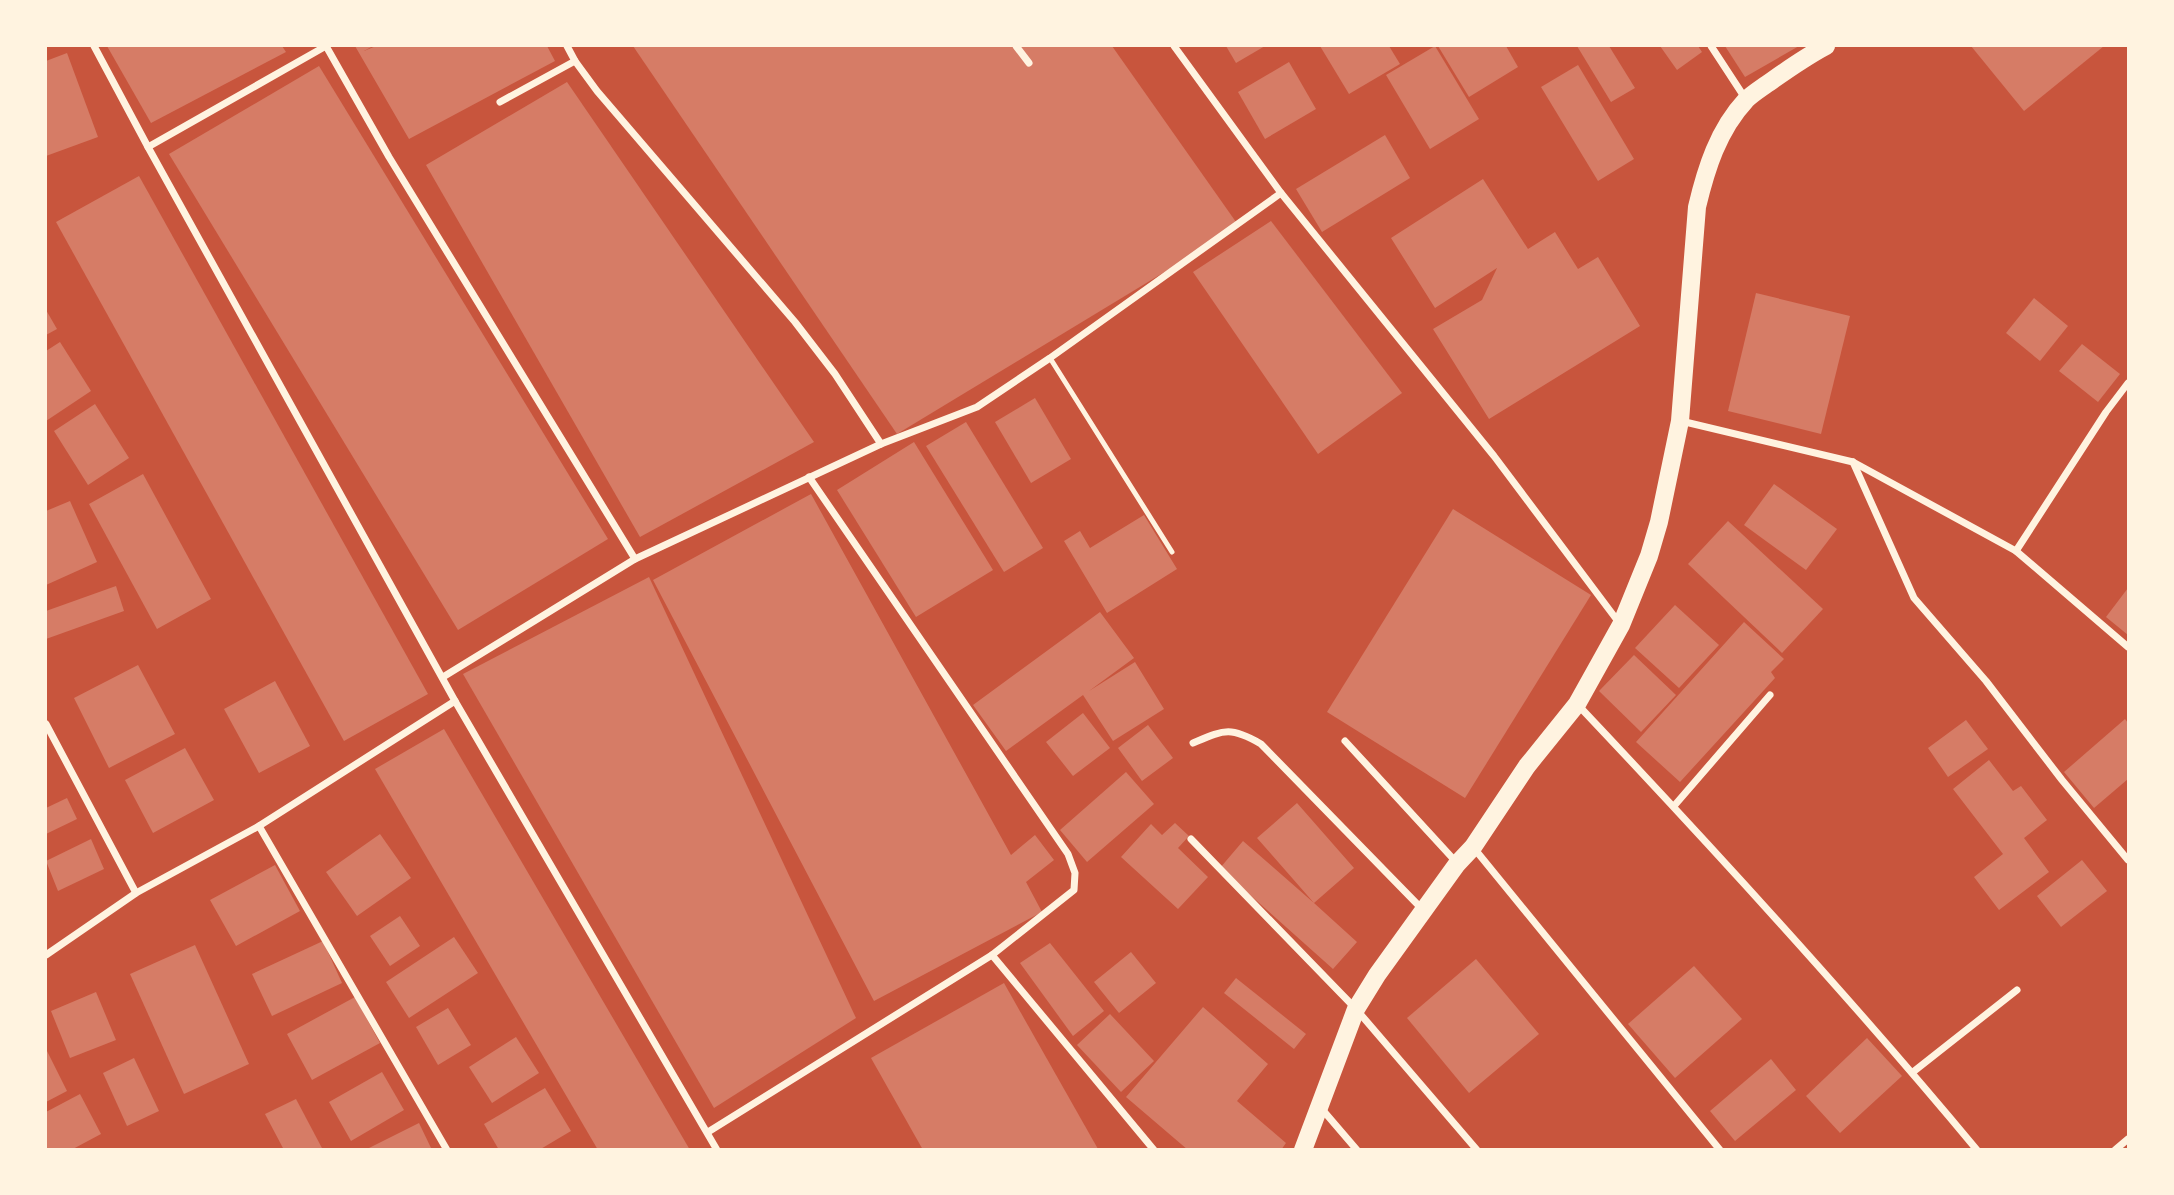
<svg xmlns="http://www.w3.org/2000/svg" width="2174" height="1195" font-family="Barlow,sans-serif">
	<rect width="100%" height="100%" fill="#c8553d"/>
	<g fill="#d67c66">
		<polygon points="107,46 282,46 286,52 151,123"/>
		<polygon points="355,46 373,46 364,51 376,46 547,46 555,61 409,139"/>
		<polygon points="633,46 1112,46 1236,222 1181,262 897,434"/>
		<polygon points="1226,46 1265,46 1236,63"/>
		<polygon points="1320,46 1389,46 1400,64 1349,94"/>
		<polygon points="1435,46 1479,119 1430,149 1386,75"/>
		<polygon points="1438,46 1506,46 1518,67 1469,97"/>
		<polygon points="1577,46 1609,46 1635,88 1611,102"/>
		<polygon points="1660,46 1698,46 1702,52 1677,70"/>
		<polygon points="1725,46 1799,46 1745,77"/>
		<polygon points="1971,46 2104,46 2024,111"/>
		<polygon points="67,53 98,137 46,156 46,61"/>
		<polygon points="1289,62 1316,109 1265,139 1238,92"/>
		<polygon points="1578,65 1634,159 1598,181 1541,87"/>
		<polygon points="319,66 608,539 458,630 169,154"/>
		<polygon points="567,82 814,442 640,537 426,165"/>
		<polygon points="1385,135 1410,178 1322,232 1296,189"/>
		<polygon points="139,176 428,694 344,741 56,222"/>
		<polygon points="1483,179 1528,249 1555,232 1578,269 1598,257 1640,326 1489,419 1433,329 1482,300 1497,268 1435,308 1391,238"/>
		<polygon points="1271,221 1402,393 1318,454 1193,272"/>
		<polygon points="1756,293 1850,316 1821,434 1728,411"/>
		<polygon points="2034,298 2068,326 2040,361 2006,333"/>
		<polygon points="46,310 57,329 46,335"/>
		<polygon points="60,342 91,391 46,421 46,351"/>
		<polygon points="2082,344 2120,374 2098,402 2059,371"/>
		<polygon points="1035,398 1071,459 1031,483 995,422"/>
		<polygon points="95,404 129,458 88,485 54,431"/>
		<polygon points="966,422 1043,548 1004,572 926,446"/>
		<polygon points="914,442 993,570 916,617 837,490"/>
		<polygon points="143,474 211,599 157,629 89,504"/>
		<polygon points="1774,484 1837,529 1806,570 1744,525"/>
		<polygon points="811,494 1011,855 1035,835 1054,860 1026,882 1042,912 874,1001 653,580"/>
		<polygon points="70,501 97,562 46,585 46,511"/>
		<polygon points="1453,509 1591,595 1465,798 1327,712"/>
		<polygon points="1144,515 1177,569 1107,613 1064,541 1080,531 1090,548"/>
		<polygon points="1728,521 1823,609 1782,653 1688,564"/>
		<polygon points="649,577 856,1018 714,1108 463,674"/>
		<polygon points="116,586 124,611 46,639 46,611"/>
		<polygon points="2128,588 2128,635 2106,617"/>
		<polygon points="1675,605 1719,645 1679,688 1635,648"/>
		<polygon points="1100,612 1134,658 1089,691 1135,662 1164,709 1113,741 1083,695 1006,751 973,705"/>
		<polygon points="1744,622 1784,659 1771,672 1775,678 1680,782 1636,742"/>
		<polygon points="1634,655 1676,695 1641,732 1599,691"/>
		<polygon points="138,665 175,734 109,768 74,698"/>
		<polygon points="275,681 310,746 259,773 224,709"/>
		<polygon points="1083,713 1110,748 1073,776 1046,742"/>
		<polygon points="2125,719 2128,723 2128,779 2094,808 2064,772"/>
		<polygon points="1966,720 1988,749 1948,777 1928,748"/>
		<polygon points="1148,725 1173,758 1142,781 1118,748"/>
		<polygon points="444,729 690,1150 598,1150 375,769"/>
		<polygon points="185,748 214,800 153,833 125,780"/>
		<polygon points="1989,760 2013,791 2021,786 2047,820 2024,838 2049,872 1999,910 1974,877 2003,854 1953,789"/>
		<polygon points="1126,772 1154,804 1087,862 1060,830"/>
		<polygon points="67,798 77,819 46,834 46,808"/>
		<polygon points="1297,803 1354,868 1314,903 1357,942 1333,969 1220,868 1243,841 1314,903 1257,838"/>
		<polygon points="1175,823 1189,836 1178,848 1208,877 1178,909 1121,857 1151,824 1162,835"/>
		<polygon points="380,834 411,878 357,916 326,872"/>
		<polygon points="91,839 104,869 58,891 46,861"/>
		<polygon points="2082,860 2107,891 2061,927 2037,896"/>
		<polygon points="275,865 300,911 236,946 210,900"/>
		<polygon points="400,916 420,946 390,966 370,936"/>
		<polygon points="454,937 478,973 409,1018 386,982"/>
		<polygon points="323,941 342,983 272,1016 252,974"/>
		<polygon points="1050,943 1104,1011 1073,1036 1020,963"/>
		<polygon points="195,945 249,1064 184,1094 130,974"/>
		<polygon points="1131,952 1156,983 1119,1013 1094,982"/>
		<polygon points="1476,959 1539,1034 1469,1093 1407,1018"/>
		<polygon points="1694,966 1742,1019 1675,1078 1628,1024"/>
		<polygon points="1236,978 1306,1034 1294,1049 1224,993"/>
		<polygon points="1004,983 1098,1149 1097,1150 923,1150 871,1058"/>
		<polygon points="96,992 116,1040 70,1058 51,1011"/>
		<polygon points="355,997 380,1043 312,1080 287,1034"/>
		<polygon points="1203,1007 1268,1064 1237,1101 1286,1143 1281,1150 1188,1150 1126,1097"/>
		<polygon points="448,1008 471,1045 438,1065 416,1027"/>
		<polygon points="1110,1014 1154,1061 1121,1092 1077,1045"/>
		<polygon points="516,1037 539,1073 492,1103 469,1067"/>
		<polygon points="1867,1038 1902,1076 1840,1133 1806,1096"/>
		<polygon points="46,1049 67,1091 46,1102"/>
		<polygon points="134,1058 159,1111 127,1126 103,1073"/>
		<polygon points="1771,1059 1796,1090 1735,1141 1710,1111"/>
		<polygon points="382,1072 404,1110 351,1141 329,1102"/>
		<polygon points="545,1088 571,1131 539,1150 499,1150 484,1124"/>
		<polygon points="80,1094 101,1134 71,1150 46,1150 46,1112"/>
		<polygon points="296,1099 323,1150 284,1150 265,1114"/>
		<polygon points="419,1123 432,1150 365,1150"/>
	</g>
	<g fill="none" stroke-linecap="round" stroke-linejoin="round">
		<polyline stroke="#fff3e0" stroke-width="5" points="1050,358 1172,552"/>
		<g stroke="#fff3e0" stroke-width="7">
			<polyline points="94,46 148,147 455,701 717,1150"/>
			<polyline points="326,46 389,157 635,559"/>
			<polyline points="567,46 575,61 597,91 795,322 835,374 881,444"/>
			<polyline points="1016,46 1029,63"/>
			<polyline points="1174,46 1281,193 1494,456 1620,624"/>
			<polyline points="1711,46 1745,98"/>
			<polyline points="500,102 575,61"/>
			<polyline points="148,147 326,46"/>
			<polyline points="1681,421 1853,462 2016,551 2128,647"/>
			<polyline points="1853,462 1914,598 1986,681 2062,780 2128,860"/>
			<polyline points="2016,551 2106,412 2128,383"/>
			<polyline points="443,677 635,559 881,444 977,407 1050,358 1281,193"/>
			<path d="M 1578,705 C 1715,850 1850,997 1977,1150"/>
			<polyline points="46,724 136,893"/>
			<polyline points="1345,741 1457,863"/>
			<path d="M 1193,743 C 1224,730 1230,726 1261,744 L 1423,910"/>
			<polyline points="1674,806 1770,695"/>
			<polyline points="259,826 447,1150"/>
			<polyline points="1191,839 1356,1009 1477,1150"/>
			<polyline points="1473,847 1720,1150"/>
			<polyline points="46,955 136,893 259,826 455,701"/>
			<polyline points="992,955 1154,1150"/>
			<polyline points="1913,1072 2017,990"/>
			<polyline points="1321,1108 1357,1150"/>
			<polyline points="708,1132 992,955 1074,890 1075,873 1068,854 809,477"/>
			<polyline points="2115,1150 2128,1139"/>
		</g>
		<path stroke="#fff3e0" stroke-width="18" d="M 1303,1150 L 1356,1009 L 1377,975 L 1457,864 L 1473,847 L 1527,766 L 1577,704 L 1621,625 L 1649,556 L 1659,522 L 1680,421 L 1697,207 C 1706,169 1718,130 1746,100 C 1752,94 1760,89 1767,84 C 1787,70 1805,57 1826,46"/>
	</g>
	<rect width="2174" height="1195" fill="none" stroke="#fff3e0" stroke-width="94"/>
</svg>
